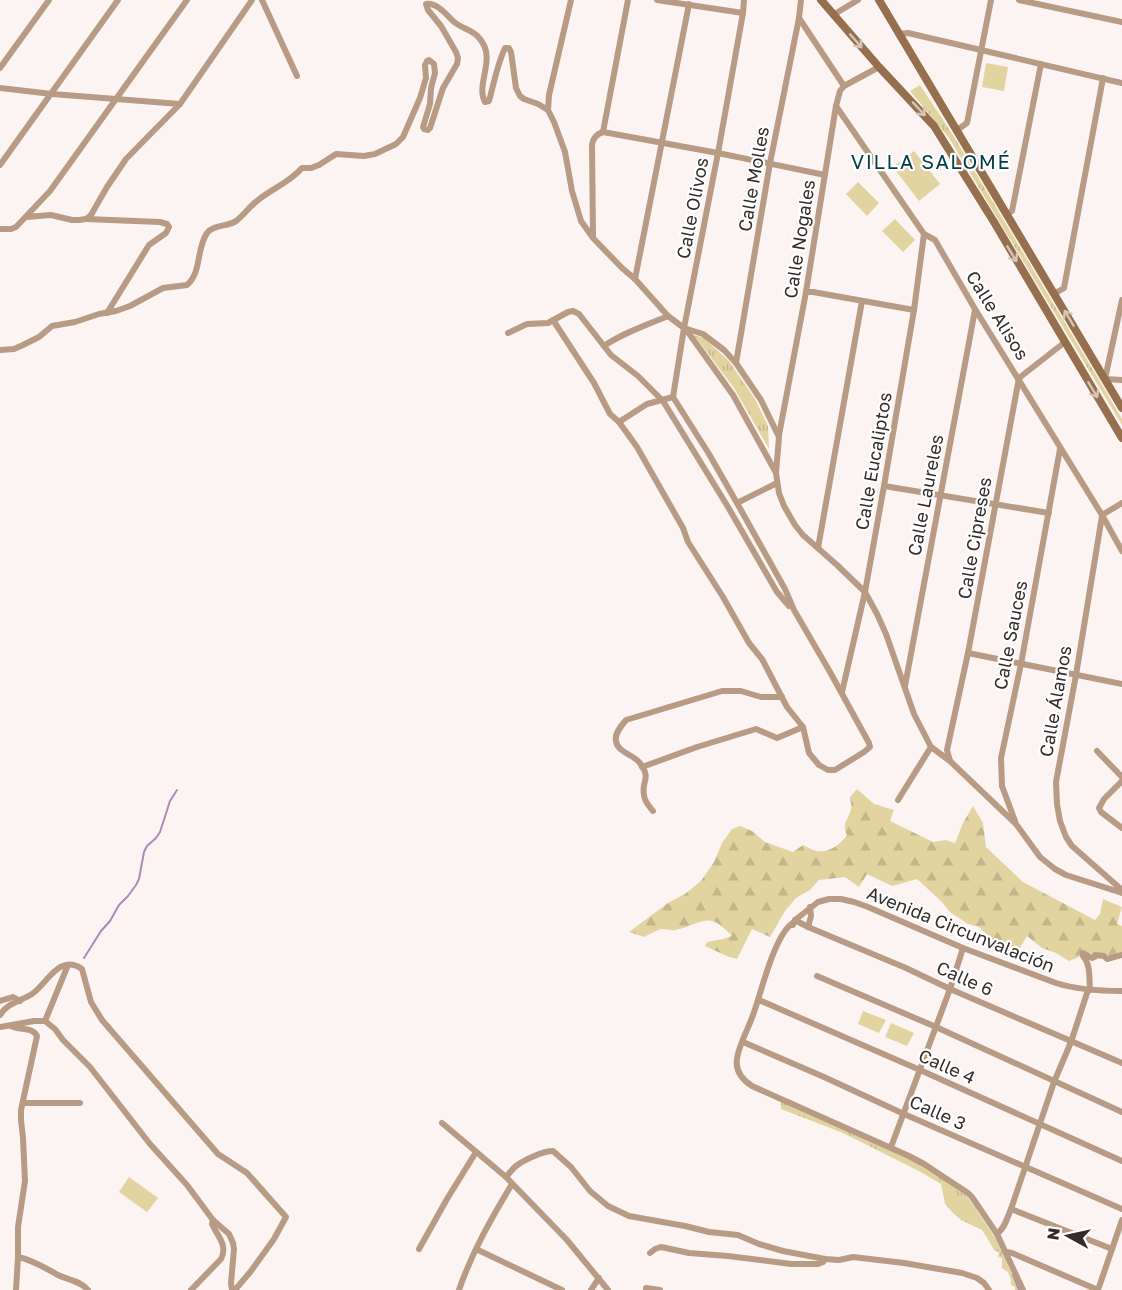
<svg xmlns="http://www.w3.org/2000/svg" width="1122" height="1290" font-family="'Golos Text',sans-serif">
	<defs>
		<pattern id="grass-tufts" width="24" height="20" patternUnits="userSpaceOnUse" patternTransform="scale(1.5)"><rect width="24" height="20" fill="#e1d4a1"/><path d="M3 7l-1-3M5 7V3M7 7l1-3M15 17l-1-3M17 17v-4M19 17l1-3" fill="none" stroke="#c2b68b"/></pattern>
		<pattern id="forest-firs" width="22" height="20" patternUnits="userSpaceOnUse" patternTransform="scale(1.5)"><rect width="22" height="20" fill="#e1d4a1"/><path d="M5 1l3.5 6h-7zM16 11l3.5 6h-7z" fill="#c2b68b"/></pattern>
	</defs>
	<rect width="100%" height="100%" fill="#fcf4f2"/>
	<g fill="url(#grass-tufts)">
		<polygon points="920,85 953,135 1102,385 1122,419 1122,425 949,138 910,91"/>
		<polygon points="694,335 704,338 729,361 755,399 768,426 769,449 734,388"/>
		<polygon points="781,1101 919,1163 967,1196 996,1239 1019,1290 1015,1290 1015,1287 1011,1285 1011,1280 1008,1272 1002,1268 1002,1258 998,1257 999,1252 995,1251 982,1230 961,1220 953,1213 945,1204 941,1184 919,1171 843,1133 781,1109"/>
	</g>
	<path fill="url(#forest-firs)" d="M 857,789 L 874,804 L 894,810 L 890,821 L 933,842 L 946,840 L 955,843 L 963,823 L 973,806 L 983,823 L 986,847 L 1023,882 L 1095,920 L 1100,914 L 1103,899 L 1122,907 L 1117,924 L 1122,926 L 1122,952 L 1111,955 L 1082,953 L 1079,957 L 1069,961 L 1056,953 L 1042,948 L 1027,936 L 1017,953 L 999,947 L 979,927 L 968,924 L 950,912 L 942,902 L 917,879 L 892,886 L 867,874 L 859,887 L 845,877 L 819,880 L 810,890 L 796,898 L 785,911 L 770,937 L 752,929 L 737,959 L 729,957 L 705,946 L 707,942 L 723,939 L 732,936 C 708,910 704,923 676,930 C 671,931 667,929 662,929 C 656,930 649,935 644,937 L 629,932 L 668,903 L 685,894 L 701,881 L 714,862 L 722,843 L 732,829 L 740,826 L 752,831 L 765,842 L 793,852 L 803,845 C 807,847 812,850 817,851 C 829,853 840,845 847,835 C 841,822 849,820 851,809 C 852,805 850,801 850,797 Z"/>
	<g fill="#e1d4a1">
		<polygon points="986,63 1008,67 1004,91 982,87"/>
		<polygon points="914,151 940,184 919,201 893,167"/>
		<polygon points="858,182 879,203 867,216 846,194"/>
		<polygon points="895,219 915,240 903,252 882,231"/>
		<polygon points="863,1011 886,1020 879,1033 858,1024"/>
		<polygon points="891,1023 914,1033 907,1046 885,1037"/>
		<polygon points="129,1177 158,1198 147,1212 119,1192"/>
	</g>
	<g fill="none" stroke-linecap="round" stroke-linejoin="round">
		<g stroke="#ae8ab7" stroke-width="2">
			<polyline points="84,958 101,931 110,921 119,905 128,896 136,885 139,879 144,852 147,846 156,838 160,832 170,801 177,790"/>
			<polyline points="1013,1275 1019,1290"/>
		</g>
		<g stroke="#b79b85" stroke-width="6">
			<polyline points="262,0 297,76"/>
			<polyline points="657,0 743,13"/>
			<polyline points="1019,0 1122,22"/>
			<polyline points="833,15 858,0"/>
			<polyline points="799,18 844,86"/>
			<polyline points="899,34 908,33 1122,83"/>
			<polyline points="0,68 49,0"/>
			<polyline points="0,88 52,94 180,104"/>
			<polyline points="836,106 924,234 935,240 975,309 1102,515 1122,551"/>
			<polyline points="548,110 549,95 571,0"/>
			<polyline points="957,130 967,123 991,0"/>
			<polyline points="603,132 718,153 825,175"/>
			<polyline points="603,132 628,0"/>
			<polyline points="0,165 118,0"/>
			<polyline points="1007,214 1012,211 1041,64"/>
			<polyline points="26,217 51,215 72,220 79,220 86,219 91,215 107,187 126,159 180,104 252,0"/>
			<polyline points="86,219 160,222 167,224 169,227 166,233 149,245 107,313"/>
			<polyline points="0,229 11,229 16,227 50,191 187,0"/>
			<path d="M 593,237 L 592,145 C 593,138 596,134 603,132"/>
			<polyline points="635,279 689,4"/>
			<polyline points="806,292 813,292 914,310"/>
			<polyline points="1054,294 1064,288 1103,78"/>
			<polyline points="1122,300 1105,379 1122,380"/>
			<polyline points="553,320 594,383 610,414 619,422 637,447 683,528 688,542 723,597 749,643 762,659 787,707 803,727 809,753 819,765 828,770 835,770 864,752 870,747 869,743 830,672 794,610 785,589 737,503 709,454 673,397"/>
			<polyline points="685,328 733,395 775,471"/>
			<polyline points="508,333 527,324 548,323 568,312 573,311 579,314 611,355 638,376 663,401 728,507 777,592 789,606"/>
			<path d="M 604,346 C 623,333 646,325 668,316"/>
			<path d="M 0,350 L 14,349 L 23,345 L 39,337 L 52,326 L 75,322 L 99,314 L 116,311 L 130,306 L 163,288 L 187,285 C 202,272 196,249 207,233 C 214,224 228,227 236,221 C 244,215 249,207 257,201 C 271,189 289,183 302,168 L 311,168 L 319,165 L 336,154 L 364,156 L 375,154 L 396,144 L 403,137 L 420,98 L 426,78 L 425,65 L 427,61 L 429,60 L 434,64 L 435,73 L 431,88 L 430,104 L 423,127 L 424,129 L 428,130 L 430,128 L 443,88 L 457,64 L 458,58 L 456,52 L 441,26 L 428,10 L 426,4 C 436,2 446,14 453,21 C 461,29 473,29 480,39 C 497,59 475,84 485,102 L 489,101 C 494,83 497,65 505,48 L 509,48 L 511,52 L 516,88 L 520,96 L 524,99 L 538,104 L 548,110 L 554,122 L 565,152 L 572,191 L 581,221 L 593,238 L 622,268 L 635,279 L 668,316 L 684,328 L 703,334 L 724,350 L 736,363 L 761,400 L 779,437 L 776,473 L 779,493 L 784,506 L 795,525 L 803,535 L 837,565 L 865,592 L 877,614 L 886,634 L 914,714 L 931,747 L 950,761 L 1016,824 L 1040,857 L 1055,869 L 1066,875 L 1122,893"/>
			<polyline points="736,363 770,163 799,18 801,0"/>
			<polyline points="673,397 684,328 718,153 743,13 744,0"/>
			<polyline points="619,422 647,404 673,397"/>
			<polyline points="779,435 806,292 836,106 840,91 844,86 879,67"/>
			<polyline points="884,486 1049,513"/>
			<polyline points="737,503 777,483"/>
			<polyline points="1102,515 1122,503"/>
			<polyline points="1102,516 1076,675 1056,782 1057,804 1060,821 1066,837 1072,846 1122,890"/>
			<polyline points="818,548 862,301"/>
			<polyline points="968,653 1122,684"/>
			<polyline points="905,686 975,310"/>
			<polyline points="842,692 865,592 884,486 914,310 924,234"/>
			<polyline points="1097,751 1122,777"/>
			<polyline points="950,761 947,750 968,653 1019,378 1065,342"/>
			<polyline points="642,767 697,747 756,729 777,738 803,727"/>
			<polyline points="1122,781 1104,799 1099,808 1101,812 1122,828"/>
			<polyline points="898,800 931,747"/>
			<path d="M 653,811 C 649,806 644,801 644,795 C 641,780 652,780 640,763 C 634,755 617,752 616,741 C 614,734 621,726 626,720 L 722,691 L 741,691 L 761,697 L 782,697"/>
			<polyline points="1015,821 1002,786 1001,758 1021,664 1060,449"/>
			<polyline points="795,920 808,927 906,968 950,989 1122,1063"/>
			<path d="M 794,922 C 774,934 761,994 753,1015 C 749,1027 738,1047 737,1059 C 735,1071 743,1080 752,1086 L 909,1156 L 924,1164 L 968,1193 L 972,1197 L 997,1234 L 1023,1290"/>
			<path d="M 793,925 L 795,920 L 818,902 L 829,899 L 841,899 L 854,902 L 868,907 L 963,948 L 1056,983 C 1078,990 1099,991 1122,991"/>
			<polyline points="808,927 811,916 810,907"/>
			<polyline points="817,976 936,1027 1122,1112"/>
			<path d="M 1090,990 C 1089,979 1091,965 1083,956 L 1083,953 L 1092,958 L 1096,956 L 1095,955 L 1104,956 L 1107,959 L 1122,955"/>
			<polyline points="759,1000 920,1070 1122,1161"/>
			<polyline points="0,1001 13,997 20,1001"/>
			<path d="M 0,1015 C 7,1003 21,1001 32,994 C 47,984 59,953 82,969 L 91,1002 L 102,1020 L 218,1154 L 247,1173 L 286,1217 L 274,1239 L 251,1271 L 235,1290"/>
			<polyline points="45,1021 68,965"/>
			<path d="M 11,1026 C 19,1031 32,1026 37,1036 L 21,1110 L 21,1120 L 23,1138 L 25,1181 L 18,1227 L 18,1257 L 16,1290"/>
			<polyline points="0,1027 34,1021 45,1021 55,1029 63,1040 90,1067 150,1144 187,1185 213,1220 229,1234 233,1243 234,1249 231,1283 232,1290"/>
			<polyline points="743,1042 824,1077 904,1114 1122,1209"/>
			<polyline points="23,1103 80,1103"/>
			<polyline points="442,1123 506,1177 567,1240 608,1290"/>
			<polyline points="891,1147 950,989 963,948"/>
			<path d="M 506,1177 C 509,1174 512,1169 516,1166 C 524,1160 543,1151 553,1151 L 571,1167 L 590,1191 L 608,1206 L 629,1216 L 685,1226 L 709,1232 L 738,1235 L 759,1244 L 783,1251 L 825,1259 L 839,1260 L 853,1257 L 904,1263 L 962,1273 L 977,1278 L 984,1283 L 989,1290"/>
			<polyline points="1011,1209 1112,1249"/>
			<path d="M 997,1234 C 1005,1228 1007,1218 1011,1209 L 1054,1082 L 1071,1042 L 1088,990"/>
			<polyline points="419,1249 447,1199 476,1152"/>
			<polyline points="476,1249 562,1290"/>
			<polyline points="1006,1252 1012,1253 1098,1290"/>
			<polyline points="650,1253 655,1249 661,1247 689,1253 728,1256 791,1264 818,1264 823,1262 825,1259"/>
			<path d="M 18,1257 C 33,1260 45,1268 58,1275 C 68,1280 81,1281 88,1290"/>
			<path d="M 191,1290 L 221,1259 C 228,1245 218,1237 212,1224 L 213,1220"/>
			<path d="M 459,1290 C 472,1252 492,1217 512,1184"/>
			<polyline points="591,1290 599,1278"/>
			<polyline points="646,1290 646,1288 660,1290"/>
			<polyline points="1098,1290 1122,1220"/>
		</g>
		<g stroke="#966f4e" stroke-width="8">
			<polyline points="821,0 879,67 934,126 994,222 1122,438"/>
			<polyline points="879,0 1122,408"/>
		</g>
	</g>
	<defs><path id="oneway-shaft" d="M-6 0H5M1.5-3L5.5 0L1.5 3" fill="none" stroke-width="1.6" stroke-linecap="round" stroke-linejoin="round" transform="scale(1.5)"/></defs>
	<g stroke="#d5c5b8">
		<use href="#oneway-shaft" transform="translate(856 41) rotate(49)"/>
		<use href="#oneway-shaft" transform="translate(919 109) rotate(47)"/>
		<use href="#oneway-shaft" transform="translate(1012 254) rotate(59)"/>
		<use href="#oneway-shaft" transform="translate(1069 318) rotate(-121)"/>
		<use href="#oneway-shaft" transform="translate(1093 390) rotate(59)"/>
	</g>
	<g text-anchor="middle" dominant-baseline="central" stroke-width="4.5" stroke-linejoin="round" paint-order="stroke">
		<g font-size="18" fill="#342c2b" stroke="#fff">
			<text transform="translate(753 179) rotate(-80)">Calle Molles</text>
			<text transform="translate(692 208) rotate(-79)">Calle Olivos</text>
			<text transform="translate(799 239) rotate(-81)">Calle Nogales</text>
			<text transform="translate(998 315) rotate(58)">Calle Alisos</text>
			<text transform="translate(873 461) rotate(-80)">Calle Eucaliptos</text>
			<text transform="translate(925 495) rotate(-79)">Calle Laureles</text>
			<text transform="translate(974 538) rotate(-80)">Calle Cipreses</text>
			<text transform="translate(1010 635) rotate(-79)">Calle Sauces</text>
			<text transform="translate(1055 701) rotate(-80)">Calle Álamos</text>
			<text transform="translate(961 929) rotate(22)">Avenida Circunvalación</text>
			<text transform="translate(965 978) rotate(24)">Calle 6</text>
			<text transform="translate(947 1066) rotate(24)">Calle 4</text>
			<text transform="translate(938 1112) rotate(24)">Calle 3</text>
		</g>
		<g font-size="20" letter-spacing="1.5" fill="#003e49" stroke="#fff">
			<text x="931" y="161">VILLA SALOMÉ</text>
		</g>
	</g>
	<g transform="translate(1068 1236) rotate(278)" stroke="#ffffff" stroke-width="4.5" paint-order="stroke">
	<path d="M0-4.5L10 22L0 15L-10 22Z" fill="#342c2b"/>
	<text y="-9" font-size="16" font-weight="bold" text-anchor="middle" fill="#342c2b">N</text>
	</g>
</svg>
